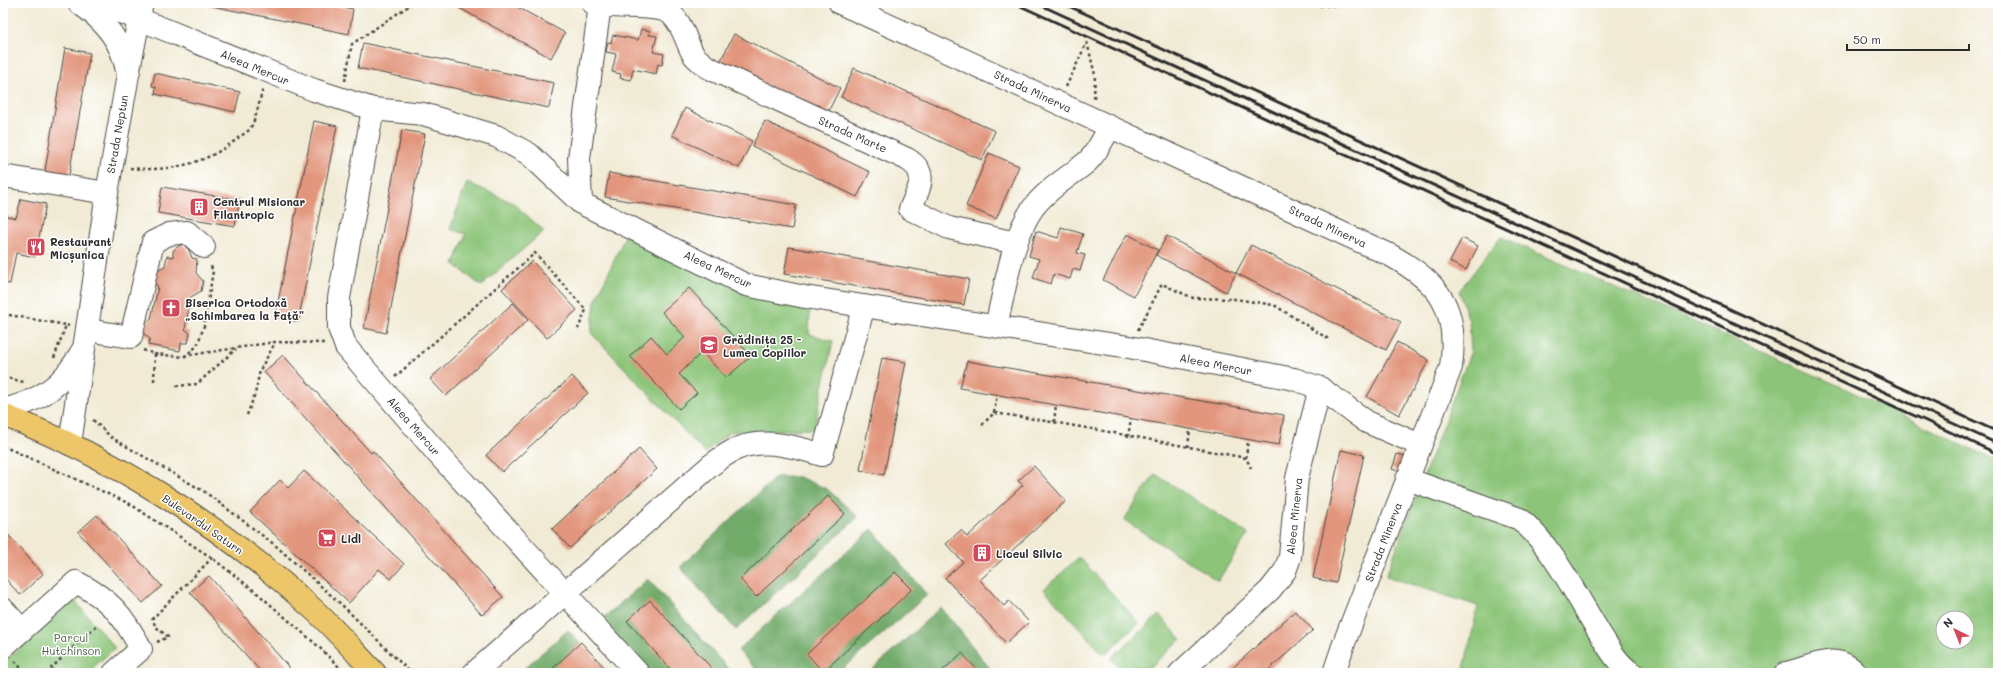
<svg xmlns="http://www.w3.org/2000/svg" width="2001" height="676" font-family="Mali,sans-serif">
	<rect width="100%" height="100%" fill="#fff"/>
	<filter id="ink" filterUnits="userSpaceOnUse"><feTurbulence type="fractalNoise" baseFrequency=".025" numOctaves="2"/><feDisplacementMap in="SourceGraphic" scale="8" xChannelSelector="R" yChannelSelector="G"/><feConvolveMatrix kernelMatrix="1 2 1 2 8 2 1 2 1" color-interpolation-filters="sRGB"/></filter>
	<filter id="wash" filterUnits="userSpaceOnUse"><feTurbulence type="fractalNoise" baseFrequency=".012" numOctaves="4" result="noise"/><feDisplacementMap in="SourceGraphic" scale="16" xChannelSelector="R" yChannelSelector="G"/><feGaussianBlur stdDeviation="0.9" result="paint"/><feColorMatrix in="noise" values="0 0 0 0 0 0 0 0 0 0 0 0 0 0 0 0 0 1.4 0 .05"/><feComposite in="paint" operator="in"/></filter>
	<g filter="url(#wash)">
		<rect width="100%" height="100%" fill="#f1ebd5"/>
		<g fill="#8cc579" stroke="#5c7852" fill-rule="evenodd">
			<polygon points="1255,3 1324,3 1284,7"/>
			<polygon points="467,182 513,203 544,231 481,286 454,264 466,234 450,229"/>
			<polygon points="626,234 740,290 810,311 809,334 833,341 814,429 730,432 705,453 591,333 595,302"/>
			<path d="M 1501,237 L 1844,388 L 1998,461 L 1998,673 L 1463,673 L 1478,606 L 1386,576 L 1471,351 L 1469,321 L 1459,291 ZM 1943,618 L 1967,618 L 1967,642 L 1943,642 Z"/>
			<polygon points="1155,474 1248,534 1218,581 1124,520"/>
			<polygon points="1079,557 1139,623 1104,655 1044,589"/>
			<polygon points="74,600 115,648 87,673 3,673 3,663"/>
			<polygon points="1159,615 1181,639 1144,673 1124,673 1111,658"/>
		</g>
		<g fill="#71aa69" stroke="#4e6a4a">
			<polygon points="776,477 799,477 827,489 858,517 736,630 680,567"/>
			<polygon points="872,529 927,595 838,673 759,673 738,650"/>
			<polygon points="648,579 732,673 648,673 601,620"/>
			<polygon points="941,607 992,671 990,673 869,673"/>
			<polygon points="568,630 607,673 519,673"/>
		</g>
		<g id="blocks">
			<g fill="#e2967d">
				<polygon points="197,3 320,3 353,9 349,34"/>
				<polygon points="450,3 510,3 565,33 551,58"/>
				<polygon points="641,29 650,31 649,35 657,36 653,52 664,54 662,65 658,64 656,74 633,69 631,80 620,78 621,74 612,72 616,54 606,52 608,42 611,43 613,35 638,40"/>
				<polygon points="734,34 840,88 826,116 720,62"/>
				<polygon points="363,43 554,83 549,108 358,68"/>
				<polygon points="65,48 90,53 68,181 44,177"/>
				<polygon points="854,68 995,131 982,160 841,97"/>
				<polygon points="155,73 240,92 235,112 155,94 156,87 152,86"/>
				<polygon points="685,108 752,141 739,168 672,135"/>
				<polygon points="314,121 337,126 298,322 275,317"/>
				<polygon points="765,121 870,172 857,197 752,146"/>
				<polygon points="402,130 425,134 386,333 364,328"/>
				<polygon points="989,153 1019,166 996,219 966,206"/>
				<polygon points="609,173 796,205 792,229 605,197"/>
				<polygon points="162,187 240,200 235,226 158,213"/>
				<polygon points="21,199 46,204 35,257 16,253 10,284 3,283 3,212 6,213 6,216 16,218"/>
				<polygon points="1061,227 1083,234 1077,253 1085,255 1080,271 1073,269 1070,279 1054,274 1051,284 1033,278 1039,259 1029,256 1036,231 1058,238"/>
				<polygon points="1127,234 1158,250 1134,296 1103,280"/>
				<polygon points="1167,236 1236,273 1226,292 1156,255"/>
				<polygon points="1462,238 1478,246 1466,270 1450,262"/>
				<polygon points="183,244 189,250 192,258 197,259 196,273 203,281 201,291 191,297 185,329 190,333 188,343 181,343 180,351 148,345 150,339 143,333 145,324 151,319 158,287 153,280 155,271 165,266 167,256 173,257 173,251 177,247"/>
				<polygon points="1251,245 1401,322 1386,350 1236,273"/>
				<polygon points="789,247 969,279 964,305 784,274"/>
				<polygon points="532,261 577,310 547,338 502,289"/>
				<polygon points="689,288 751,356 726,378 702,352 679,374 697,393 679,409 630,356 651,336 667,354 685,337 662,312"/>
				<polygon points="513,303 528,320 446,396 430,379"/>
				<polygon points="1397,342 1429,360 1399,415 1367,397"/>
				<polygon points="283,355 371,453 373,451 503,597 482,615 264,372"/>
				<polygon points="882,358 906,362 884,475 860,470"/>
				<polygon points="967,361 1284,415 1279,445 960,388"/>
				<polygon points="572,376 588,393 502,472 486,455"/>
				<polygon points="639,449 657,469 570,548 552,529"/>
				<polygon points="1341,450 1364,455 1336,583 1313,578"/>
				<polygon points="1397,454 1406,456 1401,472 1392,469"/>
				<polygon points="1034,466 1066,501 980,580 1004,606 1009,601 1029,622 1006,643 945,578 963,562 946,544 961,530 967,537 1023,485 1018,481"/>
				<polygon points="304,471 404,564 391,579 379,569 349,603 250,512 280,480 288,488"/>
				<polygon points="828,496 845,514 756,597 740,579"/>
				<polygon points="97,515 162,586 143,603 78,532"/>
				<polygon points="3,529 43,574 20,595 3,576"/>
				<polygon points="895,572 912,589 823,672 807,654"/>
				<polygon points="209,576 294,673 262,673 190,592"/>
				<polygon points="650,600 716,673 674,673 656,653 627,621"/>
				<polygon points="1295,611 1313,630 1265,673 1227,673"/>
				<polygon points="581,642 604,667 597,673 548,673"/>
				<polygon points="962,653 979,672 940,673"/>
			</g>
		</g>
	</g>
	<g filter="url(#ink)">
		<use href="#blocks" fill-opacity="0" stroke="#494844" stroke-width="1"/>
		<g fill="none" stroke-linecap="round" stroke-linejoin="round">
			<g stroke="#494844" stroke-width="24">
				<g id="minor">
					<path d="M 79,3 C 104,20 122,41 127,71"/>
					<polyline points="95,3 139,19 314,90 373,109 423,114 496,136 529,154 581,203 746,285 805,297 1129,347 1294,379 1320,388 1367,422 1420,445"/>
					<path d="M 593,3 C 613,10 659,3 671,14 C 683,24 686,42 693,54 C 696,59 703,63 707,67 L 907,159 C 930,173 919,188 910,209 L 949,228 L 1016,243"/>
					<path d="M 840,3 L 1390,255 C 1440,283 1459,308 1451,367 L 1344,643 L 1334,673"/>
					<polyline points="373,109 339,298 339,328 346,347 438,454 638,673"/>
					<polyline points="3,176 107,193"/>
					<polyline points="581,203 579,158 600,5"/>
					<path d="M 996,326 C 1005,290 1012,237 1033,208 C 1047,189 1069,177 1087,162 C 1097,153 1103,139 1110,127"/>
					<polyline points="87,330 131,337 153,242 169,234 187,232 204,247"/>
					<path d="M 3,410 C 40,401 63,386 82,351"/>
					<polyline points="70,444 107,193 128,75 142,3"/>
					<path d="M 1407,479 L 1520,519 C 1553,548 1573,590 1596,627 C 1606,643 1616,663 1632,673"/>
					<polyline points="3,609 22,630"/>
					<path d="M 3,647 L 76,582 C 111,600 123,615 141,649 L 114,673"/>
					<path d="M 474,673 L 710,466 C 719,459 728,452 739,448 C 765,438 797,447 822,455 L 864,306"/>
					<polyline points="1180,673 1270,590 1285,571 1290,557 1297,478 1320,388"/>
					<path d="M 1786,673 C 1811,668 1835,650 1856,673"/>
				</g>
			</g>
			<g stroke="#494844" stroke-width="24">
				<path id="major" d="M 3,415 C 116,459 222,526 312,608 C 334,628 354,651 375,673"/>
			</g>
			<g stroke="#494844" stroke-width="2.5" stroke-dasharray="3 3" stroke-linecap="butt">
				<polyline points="1266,3 1293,6 1597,3"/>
				<polyline points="1087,42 1095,75 1094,98"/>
				<polyline points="345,81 352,44 413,3"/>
				<polyline points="1066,87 1087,42"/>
				<path d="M 130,168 C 170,172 206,164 237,139 C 241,135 249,132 251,127 C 257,116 259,101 263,89"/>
				<polyline points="3,314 66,325"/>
				<polyline points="1138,330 1162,284 1193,298 1235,299 1274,305 1330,340"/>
				<polyline points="143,350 155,354 184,357 197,346 204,326 213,271 210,264"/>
				<polyline points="184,356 275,342 324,343"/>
				<polyline points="54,358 66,325 69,326"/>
				<polyline points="3,377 24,382"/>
				<polyline points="395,377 535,253 586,310 578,329"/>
				<polyline points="154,381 155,354"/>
				<polyline points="176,386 197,384 236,349"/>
				<polyline points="994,413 997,394"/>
				<polyline points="247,415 255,394 260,370 275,343"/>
				<polyline points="93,420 112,438 205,492 275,545 343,606 411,673"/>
				<polyline points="1054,422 1056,405"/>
				<path d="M 982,425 L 994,413 C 1078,425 1162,442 1246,458 L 1251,468"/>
				<polyline points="1128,437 1131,418"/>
				<polyline points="3,446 130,504 212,558 256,592 319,647 345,673"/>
				<polyline points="1188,447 1190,429"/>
				<polyline points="1246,458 1248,440"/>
				<polyline points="157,642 168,637 156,627 152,619 212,558"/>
				<polyline points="15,661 25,673"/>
				<polyline points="46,673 96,626"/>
				<polyline points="1310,673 1315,668"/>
			</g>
			<use href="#minor" stroke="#fff" stroke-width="22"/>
			<use href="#major" stroke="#ecc669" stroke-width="22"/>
			<g stroke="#2b2b2b" stroke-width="3">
				<polyline points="1014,3 1998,454"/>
				<polyline points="1036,3 1998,444"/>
				<polyline points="1062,3 1998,432"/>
			</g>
		</g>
	</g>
	<defs>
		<g id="building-square" transform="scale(1)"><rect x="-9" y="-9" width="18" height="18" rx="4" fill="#d1495b" stroke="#fff"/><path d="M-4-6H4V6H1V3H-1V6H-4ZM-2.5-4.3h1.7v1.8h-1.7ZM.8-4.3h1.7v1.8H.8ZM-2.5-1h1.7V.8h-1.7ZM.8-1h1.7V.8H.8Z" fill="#fff"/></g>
		<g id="restaurant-square" transform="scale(1)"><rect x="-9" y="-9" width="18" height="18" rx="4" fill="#d1495b" stroke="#fff"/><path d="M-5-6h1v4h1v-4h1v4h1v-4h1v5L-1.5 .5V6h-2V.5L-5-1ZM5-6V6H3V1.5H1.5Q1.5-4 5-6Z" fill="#fff"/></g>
		<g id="church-square" transform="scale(1)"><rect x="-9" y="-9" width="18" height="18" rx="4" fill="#d1495b" stroke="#fff"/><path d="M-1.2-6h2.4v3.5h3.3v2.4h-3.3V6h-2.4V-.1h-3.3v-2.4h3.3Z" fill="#fff"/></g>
		<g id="school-square" transform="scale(1)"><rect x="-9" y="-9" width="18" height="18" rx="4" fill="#d1495b" stroke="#fff"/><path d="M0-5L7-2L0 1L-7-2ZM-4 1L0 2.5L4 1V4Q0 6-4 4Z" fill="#fff"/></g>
		<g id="supermarket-square" transform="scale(1)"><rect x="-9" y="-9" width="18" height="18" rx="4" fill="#d1495b" stroke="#fff"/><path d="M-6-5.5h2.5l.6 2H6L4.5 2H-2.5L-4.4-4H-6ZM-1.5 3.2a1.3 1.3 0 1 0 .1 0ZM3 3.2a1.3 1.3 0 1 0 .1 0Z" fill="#fff"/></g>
	</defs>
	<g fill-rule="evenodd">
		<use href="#building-square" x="199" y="207"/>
		<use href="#restaurant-square" x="36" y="247"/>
		<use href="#church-square" x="171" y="308"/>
		<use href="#school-square" x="709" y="345"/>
		<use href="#supermarket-square" x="327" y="538"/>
		<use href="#building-square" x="982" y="553"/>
	</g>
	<g text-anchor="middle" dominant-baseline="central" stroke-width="3" stroke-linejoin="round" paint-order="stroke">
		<g font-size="11" fill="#2b2b2b" stroke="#fff">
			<text transform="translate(255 67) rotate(23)">Aleea Mercur</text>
			<text transform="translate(1033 91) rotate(25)">Strada Minerva</text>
			<text transform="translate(117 134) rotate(-80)">Strada Neptun</text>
			<text transform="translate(853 134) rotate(24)">Strada Marte</text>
			<text transform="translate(1328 226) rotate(25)">Strada Minerva</text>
			<text transform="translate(718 269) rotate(25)">Aleea Mercur</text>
			<text transform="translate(1216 364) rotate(11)">Aleea Mercur</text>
			<text transform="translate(414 426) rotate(49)">Aleea Mercur</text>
			<text transform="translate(1294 516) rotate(-84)">Aleea Minerva</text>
			<text transform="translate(203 524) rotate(35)">Bulevardul Saturn</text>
			<text transform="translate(1383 542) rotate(-69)">Strada Minerva</text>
		</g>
		<g font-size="11" font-weight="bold" fill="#2b2b2b" stroke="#fff" text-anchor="start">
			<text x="213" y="201">Centrul Misionar<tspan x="213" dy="13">Filantropic</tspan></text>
			<text x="50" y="241">Restaurant<tspan x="50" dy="13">Micșunica</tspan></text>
			<text x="185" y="302">Biserica Ortodoxă<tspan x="185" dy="13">„Schimbarea la Față”</tspan></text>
			<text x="723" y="339">Grădinița 25 -<tspan x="723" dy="13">Lumea Copiilor</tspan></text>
			<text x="341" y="538">Lidl</text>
			<text x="996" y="553">Liceul Silvic</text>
		</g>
		<g font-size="11" fill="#4d6146" stroke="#fff">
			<text x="71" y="637">Parcul<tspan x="71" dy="13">Hutchinson</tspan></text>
		</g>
	</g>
	<rect width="2001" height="676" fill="none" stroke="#fff" stroke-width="16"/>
	<g transform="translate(1955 630) rotate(317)"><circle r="19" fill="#ffffff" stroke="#aaaaaa"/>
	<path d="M0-3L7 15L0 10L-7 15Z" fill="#d1495b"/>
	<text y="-6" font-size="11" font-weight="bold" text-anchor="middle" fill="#2b2b2b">N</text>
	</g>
	<path d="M1847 44v6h122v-6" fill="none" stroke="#2b2b2b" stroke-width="2"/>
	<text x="1853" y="44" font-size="12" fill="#2b2b2b" stroke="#ffffff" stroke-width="3" paint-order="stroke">50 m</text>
</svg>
